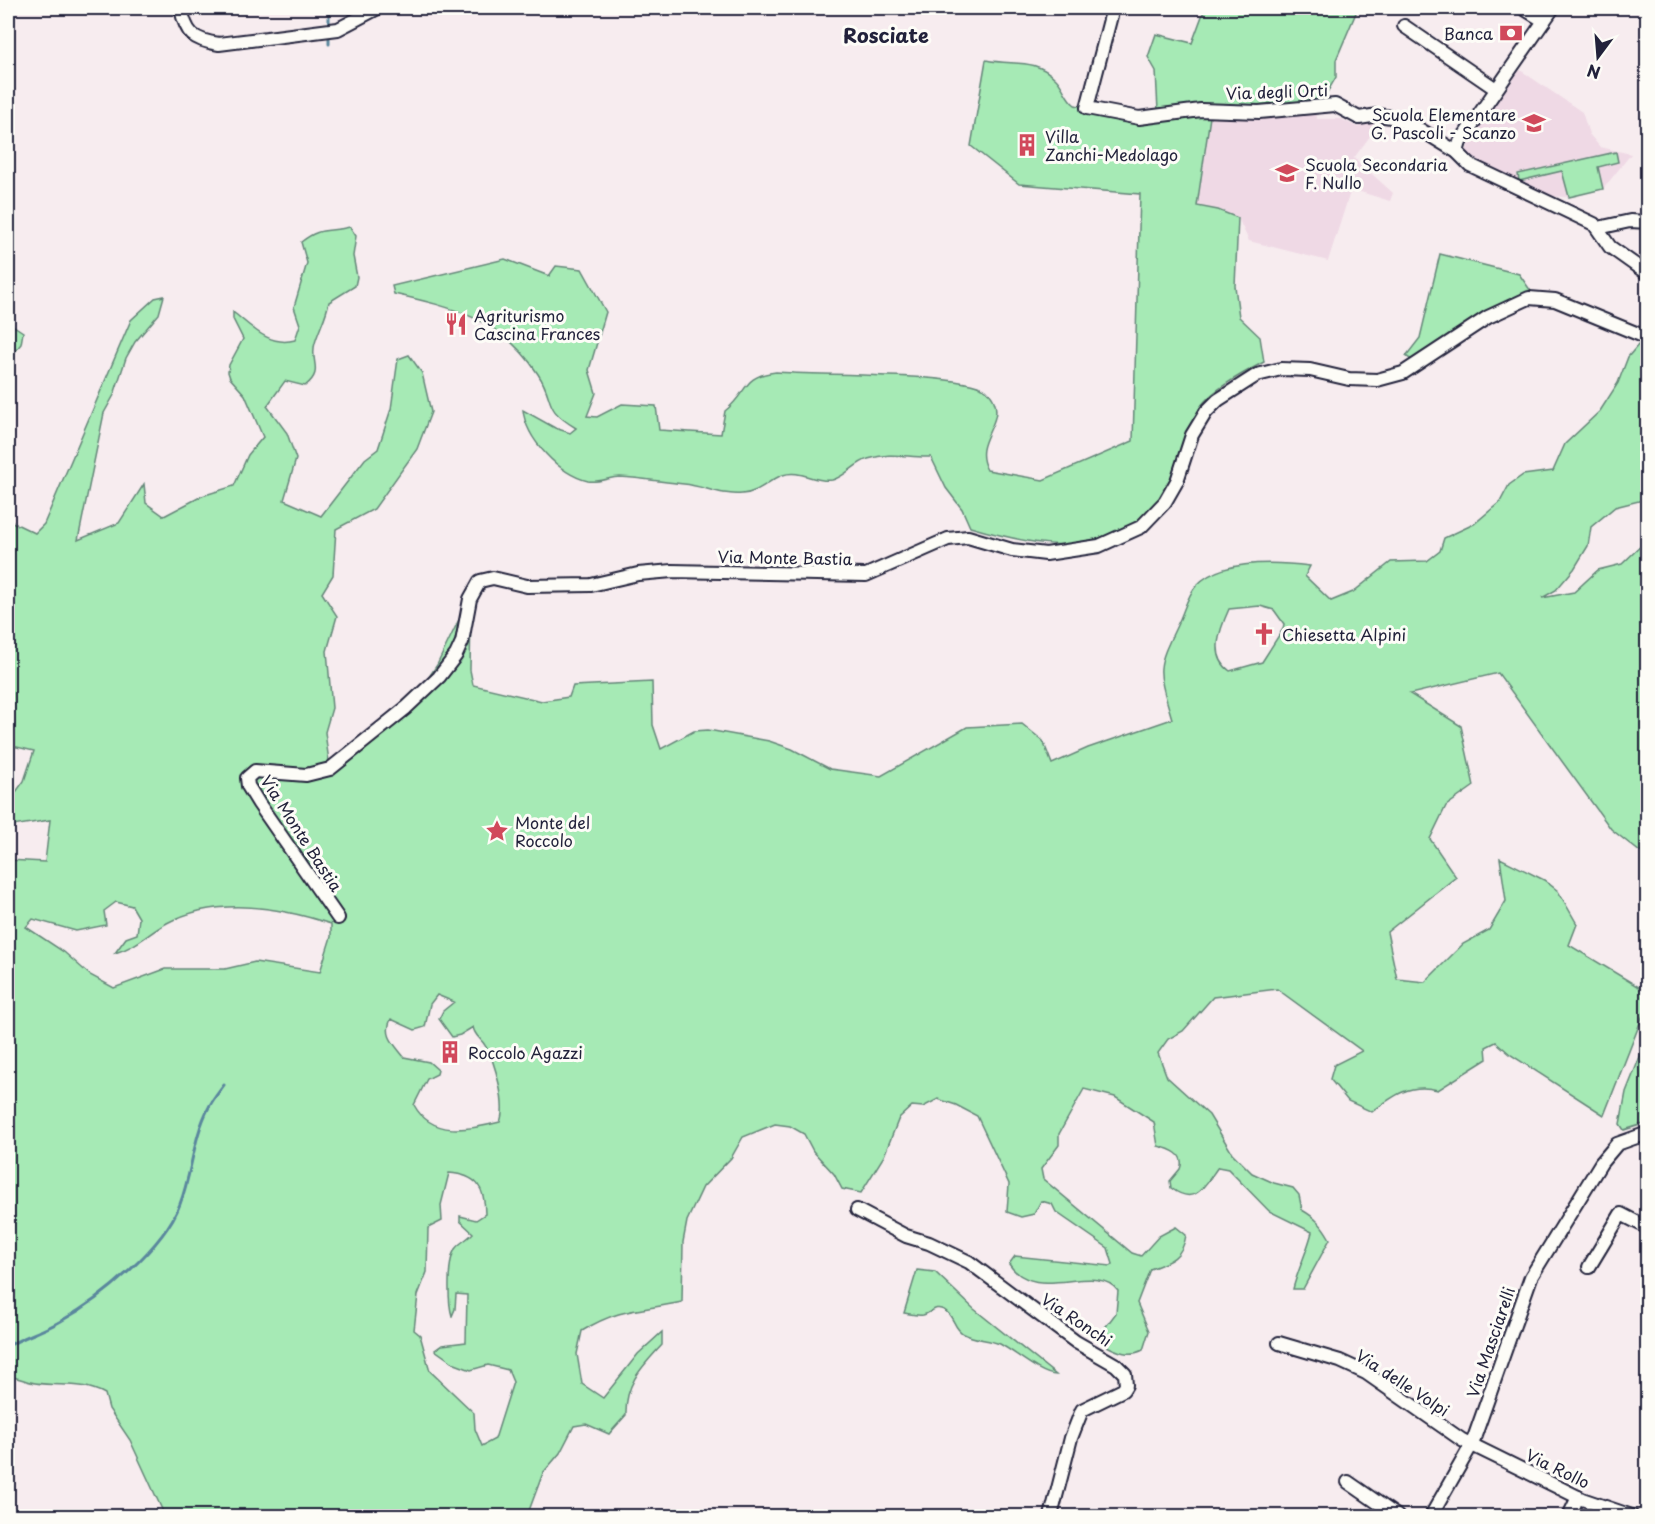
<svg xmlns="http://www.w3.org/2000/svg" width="1655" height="1524" font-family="'Playpen Sans',sans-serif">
	<rect width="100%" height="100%" fill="#f7ecef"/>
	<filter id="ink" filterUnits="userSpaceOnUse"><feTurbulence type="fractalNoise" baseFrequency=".0167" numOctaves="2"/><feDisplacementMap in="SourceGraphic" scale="12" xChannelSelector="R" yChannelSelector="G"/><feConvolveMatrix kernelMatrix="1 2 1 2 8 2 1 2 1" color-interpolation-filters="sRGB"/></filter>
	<g filter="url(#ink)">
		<g fill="#efd9e5">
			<polygon points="1520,70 1582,112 1589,134 1600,147 1631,154 1603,189 1569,197 1541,196 1494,175 1465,155 1470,140"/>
			<polygon points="1211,110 1316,110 1317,119 1341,119 1357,127 1384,117 1354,158 1393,193 1390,201 1351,189 1328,261 1249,241 1238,218 1197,207"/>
		</g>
		<g fill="#a6eab5" stroke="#648678" stroke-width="1.5" fill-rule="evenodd">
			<polygon points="1205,8 1358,8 1336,60 1336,77 1321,103 1312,105 1158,111 1156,71 1148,57 1156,34 1192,43"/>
			<path d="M 986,60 C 1014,66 1034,57 1056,79 C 1064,87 1066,99 1075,105 L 1139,118 L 1211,110 L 1197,206 L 1218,210 L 1238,218 L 1235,286 L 1239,317 L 1260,337 L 1264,362 C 1245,372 1207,392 1198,411 C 1191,424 1190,441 1184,455 C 1171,481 1152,521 1123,534 C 1075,555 1018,541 970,527 L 962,509 L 946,488 L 931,457 C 907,458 892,451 868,459 C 855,463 845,477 832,480 C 815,483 800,469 783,475 C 768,480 759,493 742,494 C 721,496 704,486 684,484 C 663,482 641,478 620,477 C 610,477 598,483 588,481 C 559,474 526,439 523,410 L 555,428 L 570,433 L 576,428 C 541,407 556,402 538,374 C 504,320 453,307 394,294 L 392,286 L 505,259 L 549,276 L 556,266 L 582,269 L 606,312 L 589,370 L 596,393 L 587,416 L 597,417 L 622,404 L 656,406 L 659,430 L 721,434 L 725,411 C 749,392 741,376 776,372 C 816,376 959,372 986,390 C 988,392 993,398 994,401 C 1004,425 971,442 987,470 L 1043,480 L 1133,441 L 1140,194 L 1019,184 L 971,146 Z"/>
			<polygon points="1616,152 1618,162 1598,167 1603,189 1569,197 1562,171 1519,181 1518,174"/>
			<path d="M 350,227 L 356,236 L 353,256 L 357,277 L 355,286 L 329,302 C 326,317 319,329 315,343 C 309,361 325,371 305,386 L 285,381 L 267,406 L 287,433 L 296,459 L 284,500 L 321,516 L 365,459 L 378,449 L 391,409 L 398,359 L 409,355 L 422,373 L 431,412 L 417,449 L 374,509 L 336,529 L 333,575 L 322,593 L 337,616 L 327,651 L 332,708 L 325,732 L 330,769 L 398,723 L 437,665 L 466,605 L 471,612 L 470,670 L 473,685 L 542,701 L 569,697 L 573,686 L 652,682 L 653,725 L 661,749 L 694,731 L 708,730 L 769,741 L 792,749 L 830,769 L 881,776 L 967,727 L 1022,724 L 1043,741 L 1052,764 L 1088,748 L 1172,719 C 1156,665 1156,670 1180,619 C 1185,608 1188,595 1196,586 C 1221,558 1277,562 1310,566 L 1305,576 L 1331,601 L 1353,592 L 1391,562 L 1427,561 L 1440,551 L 1444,538 L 1474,524 L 1500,502 L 1509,485 L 1523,475 L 1553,471 L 1565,444 L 1600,411 L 1618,383 L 1628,357 L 1644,338 L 1647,339 L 1647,499 L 1615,507 L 1591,527 L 1588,546 L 1574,569 L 1556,590 L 1542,598 L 1574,592 L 1598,570 L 1622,564 L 1647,540 L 1647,533 L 1647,852 L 1640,852 L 1611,829 L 1498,673 L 1410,694 L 1461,726 L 1474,786 L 1446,806 L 1430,839 L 1456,877 L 1387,932 L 1397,979 L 1425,982 L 1463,944 L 1489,930 L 1506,901 L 1500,858 L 1544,880 L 1558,891 L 1577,924 L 1569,945 L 1647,992 L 1647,1005 L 1604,1115 L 1511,1055 L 1496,1042 L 1486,1047 L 1487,1059 L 1438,1090 C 1410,1083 1394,1095 1372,1112 L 1348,1101 L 1330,1079 L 1334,1065 L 1362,1051 L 1277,989 L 1213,997 L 1183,1031 L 1168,1039 L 1158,1053 L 1167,1077 L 1209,1115 L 1232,1153 L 1252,1173 L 1274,1183 L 1293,1188 L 1299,1195 L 1302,1210 C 1316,1218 1322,1225 1330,1239 L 1303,1289 L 1293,1289 C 1298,1269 1307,1252 1312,1232 L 1269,1211 L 1228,1169 L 1218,1167 C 1204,1186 1196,1207 1171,1188 L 1170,1181 L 1180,1169 C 1186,1154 1170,1149 1158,1146 L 1154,1122 L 1115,1097 L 1084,1089 L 1059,1134 L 1059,1145 L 1041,1169 L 1043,1179 L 1132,1253 L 1141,1256 L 1159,1236 L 1176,1227 L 1186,1235 C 1183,1257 1170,1262 1150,1269 L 1137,1303 L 1149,1331 L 1143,1350 C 1130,1357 1118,1352 1105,1345 L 1101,1333 L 1116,1313 L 1118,1291 C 1096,1260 1036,1305 1009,1264 L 1015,1256 L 1111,1266 L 1113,1264 L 1108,1248 L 1056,1212 L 1052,1204 L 1041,1201 L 1034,1214 L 1021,1217 L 1007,1212 L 1009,1184 L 977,1116 L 956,1105 L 938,1099 L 923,1107 L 912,1106 L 899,1118 L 884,1156 L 861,1193 L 842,1189 L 834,1174 L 813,1151 L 804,1134 L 790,1126 L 775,1124 L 743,1137 L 731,1158 L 703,1187 L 687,1221 L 683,1242 L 682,1302 C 641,1311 621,1307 582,1331 L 577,1354 L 582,1384 L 603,1398 L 638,1354 L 662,1332 L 662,1345 C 642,1367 625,1383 626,1415 L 609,1434 L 586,1424 L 574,1426 L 560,1453 L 543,1473 L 527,1516 L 165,1516 L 130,1440 L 109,1409 L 105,1394 C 81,1381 61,1387 35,1383 C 26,1382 17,1376 8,1377 L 8,860 L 45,862 L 50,820 L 13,826 L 8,803 L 24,781 L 34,751 L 8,745 L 8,520 L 35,533 L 44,524 L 131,320 L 155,298 L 164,296 L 159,314 L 135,342 L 126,358 L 114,395 L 104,413 L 78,540 L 119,523 L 144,484 L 146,503 L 164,516 L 202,496 L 234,486 L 248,455 L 263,437 L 245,395 L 230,378 L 228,372 L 229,365 L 243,339 L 233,319 L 233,312 C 252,327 269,347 295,340 L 300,325 L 294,307 L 307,263 L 301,242 C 321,226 327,233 350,227 ZM 1260,606 L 1274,610 L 1284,624 L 1283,629 L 1262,662 L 1230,671 C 1209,656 1220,629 1229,609 ZM 116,902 L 132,906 L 139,918 L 137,934 L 126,938 L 115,953 C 138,946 147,934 167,923 C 217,896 280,907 331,924 L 331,937 L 320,972 L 255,962 L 225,969 L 165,969 L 114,988 L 90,975 L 64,952 L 26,927 L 33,919 L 76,931 L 106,925 L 104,911 ZM 437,995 L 454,1002 L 443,1011 L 439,1019 L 452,1037 L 460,1035 L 473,1027 C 475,1037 481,1038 486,1047 C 495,1062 507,1105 500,1122 C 469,1130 432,1138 414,1105 L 427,1079 L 437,1074 L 438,1070 L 429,1062 L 404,1057 C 394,1044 383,1035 391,1019 L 415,1030 L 425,1027 L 430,1004 ZM 449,1173 C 477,1175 485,1187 485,1214 L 476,1220 L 460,1216 L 460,1221 L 473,1233 C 468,1239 459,1243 455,1249 C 447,1262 448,1303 452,1316 L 455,1309 L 456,1294 L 467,1295 L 466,1342 L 442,1345 L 435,1350 L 455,1364 L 471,1370 L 488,1365 L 508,1370 L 513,1382 L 495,1439 L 482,1446 L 475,1429 L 474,1413 L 430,1371 L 420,1335 L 414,1330 L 418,1295 L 427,1272 L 428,1228 L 442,1221 L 441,1205 Z"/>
			<polygon points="1440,254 1519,274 1535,297 1489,322 1422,367 1406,356 1420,338"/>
			<polygon points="8,322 23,332 21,344 8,360"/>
			<polygon points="1647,1039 1647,1123 1624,1130 1620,1124 1626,1092"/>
			<path d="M 917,1270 L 935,1272 L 974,1309 L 1056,1375 C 1041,1375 1015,1352 1000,1344 C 988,1339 975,1340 964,1334 C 953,1329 955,1316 944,1310 C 935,1305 931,1313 923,1315 C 917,1316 910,1314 904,1313 Z"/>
		</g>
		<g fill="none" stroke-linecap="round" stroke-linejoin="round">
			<g stroke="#5a879d" stroke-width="3">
				<polyline points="329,8 329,27"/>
				<polyline points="329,34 329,44"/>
				<path d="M 8,1346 C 25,1336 44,1331 61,1321 C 101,1299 164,1247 180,1204 C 192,1173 193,1137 209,1107 C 213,1099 219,1092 224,1085"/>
			</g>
			<g stroke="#22223b" stroke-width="16">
				<g id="street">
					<path d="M 181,8 C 186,34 193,40 219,44 L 338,29 L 378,8"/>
					<polyline points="1113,8 1087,108 1139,118 1201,110 1259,112 1335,105 1359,118 1378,115 1391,117 1421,130 1457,152 1470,165 1594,224 1610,247 1648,274"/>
					<polyline points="1523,8 1544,21"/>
					<polyline points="1404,26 1496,89"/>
					<polyline points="1457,152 1460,142 1553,8"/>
					<polyline points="1598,228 1630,221 1648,222"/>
					<polyline points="338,918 259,804 248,786 247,778 255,771 306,775 330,769 406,708 439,677 456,655 462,642 470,599 480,581 493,578 527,586 591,585 638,574 672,571 866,575 948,539 968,537 1012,550 1046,554 1099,546 1141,527 1165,502 1177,481 1192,435 1206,412 1218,400 1257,375 1281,369 1310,370 1349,379 1377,380 1403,373 1488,317 1529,298 1555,300 1648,338"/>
					<polyline points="857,1210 906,1236 929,1243 969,1262 1076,1342 1116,1365 1125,1374 1126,1385 1123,1390 1082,1410 1071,1438 1051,1516"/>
					<polyline points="1589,1267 1621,1214 1648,1228"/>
					<polyline points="1279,1343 1340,1361 1366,1373 1462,1440 1582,1499 1632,1516"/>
					<polyline points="1348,1482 1397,1516"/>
					<polyline points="1431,1516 1472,1444 1531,1277 1601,1163 1617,1144 1648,1133"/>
					<polyline points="1569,1516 1578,1497"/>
				</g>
			</g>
			<use href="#street" stroke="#fdfcf7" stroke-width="12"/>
		</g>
	</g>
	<defs>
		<g id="bank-bare" transform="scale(1.8)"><path d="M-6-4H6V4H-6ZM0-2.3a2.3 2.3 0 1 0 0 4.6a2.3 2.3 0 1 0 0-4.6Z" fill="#d1495b" stroke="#fdfcf7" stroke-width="2.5" paint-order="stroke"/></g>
		<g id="school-bare" transform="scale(1.8)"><path d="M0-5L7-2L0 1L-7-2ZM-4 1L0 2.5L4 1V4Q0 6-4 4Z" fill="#d1495b" stroke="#fdfcf7" stroke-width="2.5" paint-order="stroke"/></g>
		<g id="building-bare" transform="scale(1.8)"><path d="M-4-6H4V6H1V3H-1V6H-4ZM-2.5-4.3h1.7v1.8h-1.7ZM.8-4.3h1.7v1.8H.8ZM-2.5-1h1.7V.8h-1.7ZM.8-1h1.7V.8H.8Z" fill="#d1495b" stroke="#fdfcf7" stroke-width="2.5" paint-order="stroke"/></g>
		<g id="restaurant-bare" transform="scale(1.8)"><path d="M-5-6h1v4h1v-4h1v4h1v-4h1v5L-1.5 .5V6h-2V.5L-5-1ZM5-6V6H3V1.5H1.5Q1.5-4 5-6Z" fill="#d1495b" stroke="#fdfcf7" stroke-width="2.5" paint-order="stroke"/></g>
		<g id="church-bare" transform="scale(1.8)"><path d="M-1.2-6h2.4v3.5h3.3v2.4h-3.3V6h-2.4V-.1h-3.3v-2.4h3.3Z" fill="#d1495b" stroke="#fdfcf7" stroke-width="2.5" paint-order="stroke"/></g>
		<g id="sight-bare" transform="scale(1.8)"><path d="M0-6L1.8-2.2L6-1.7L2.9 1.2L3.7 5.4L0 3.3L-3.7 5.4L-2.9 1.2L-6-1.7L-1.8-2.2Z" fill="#d1495b" stroke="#fdfcf7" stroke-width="2.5" paint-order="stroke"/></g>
	</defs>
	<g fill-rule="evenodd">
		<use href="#bank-bare" x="1511" y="33"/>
		<use href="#school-bare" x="1534" y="123"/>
		<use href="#building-bare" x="1027" y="145"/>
		<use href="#school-bare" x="1287" y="173"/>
		<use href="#restaurant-bare" x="456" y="324"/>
		<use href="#church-bare" x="1264" y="634"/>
		<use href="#sight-bare" x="497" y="831"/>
		<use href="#building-bare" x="450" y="1052"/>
	</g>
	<g text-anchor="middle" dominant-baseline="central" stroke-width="6" stroke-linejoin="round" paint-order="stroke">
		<g font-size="16" fill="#22223b" stroke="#fdfcf7" text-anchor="start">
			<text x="1493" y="33" text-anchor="end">Banca</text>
			<text x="1516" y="114" text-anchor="end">Scuola Elementare<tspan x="1516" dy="18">G. Pascoli - Scanzo</tspan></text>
			<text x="1045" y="136">Villa<tspan x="1045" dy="18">Zanchi-Medolago</tspan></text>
			<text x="1305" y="164">Scuola Secondaria<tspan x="1305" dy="18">F. Nullo</tspan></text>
			<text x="474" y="315">Agriturismo<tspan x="474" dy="18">Cascina Frances</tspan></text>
			<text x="1282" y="634">Chiesetta Alpini</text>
			<text x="515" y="822">Monte del<tspan x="515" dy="18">Roccolo</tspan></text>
			<text x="468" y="1052">Roccolo Agazzi</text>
		</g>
		<g font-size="16" fill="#22223b" stroke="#fdfcf7">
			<text transform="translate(1277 91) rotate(-2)">Via degli Orti</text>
			<text transform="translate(785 557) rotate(1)">Via Monte Bastia</text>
			<text transform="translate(302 833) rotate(57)">Via Monte Bastia</text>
			<text transform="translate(1077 1319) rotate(34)">Via Ronchi</text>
			<text transform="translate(1490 1342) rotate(-71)">Via Masciarelli</text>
			<text transform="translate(1403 1382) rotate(33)">Via delle Volpi</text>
			<text transform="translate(1558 1468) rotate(26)">Via Rollo</text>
		</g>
		<g font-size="20" font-weight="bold" fill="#22223b" stroke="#fdfcf7">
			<text x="886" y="35">Rosciate</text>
		</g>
	</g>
	<rect width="1655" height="1524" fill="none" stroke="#fdfcf7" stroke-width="30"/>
	<rect x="15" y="15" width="1625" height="1494" fill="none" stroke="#22223b" stroke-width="2" filter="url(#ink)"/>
	<g transform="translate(1598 57) rotate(196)" stroke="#fdfcf7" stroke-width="4.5" paint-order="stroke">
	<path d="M0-4.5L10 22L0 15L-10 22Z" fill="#22223b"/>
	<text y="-9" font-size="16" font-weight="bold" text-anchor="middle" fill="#22223b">N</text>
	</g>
</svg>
